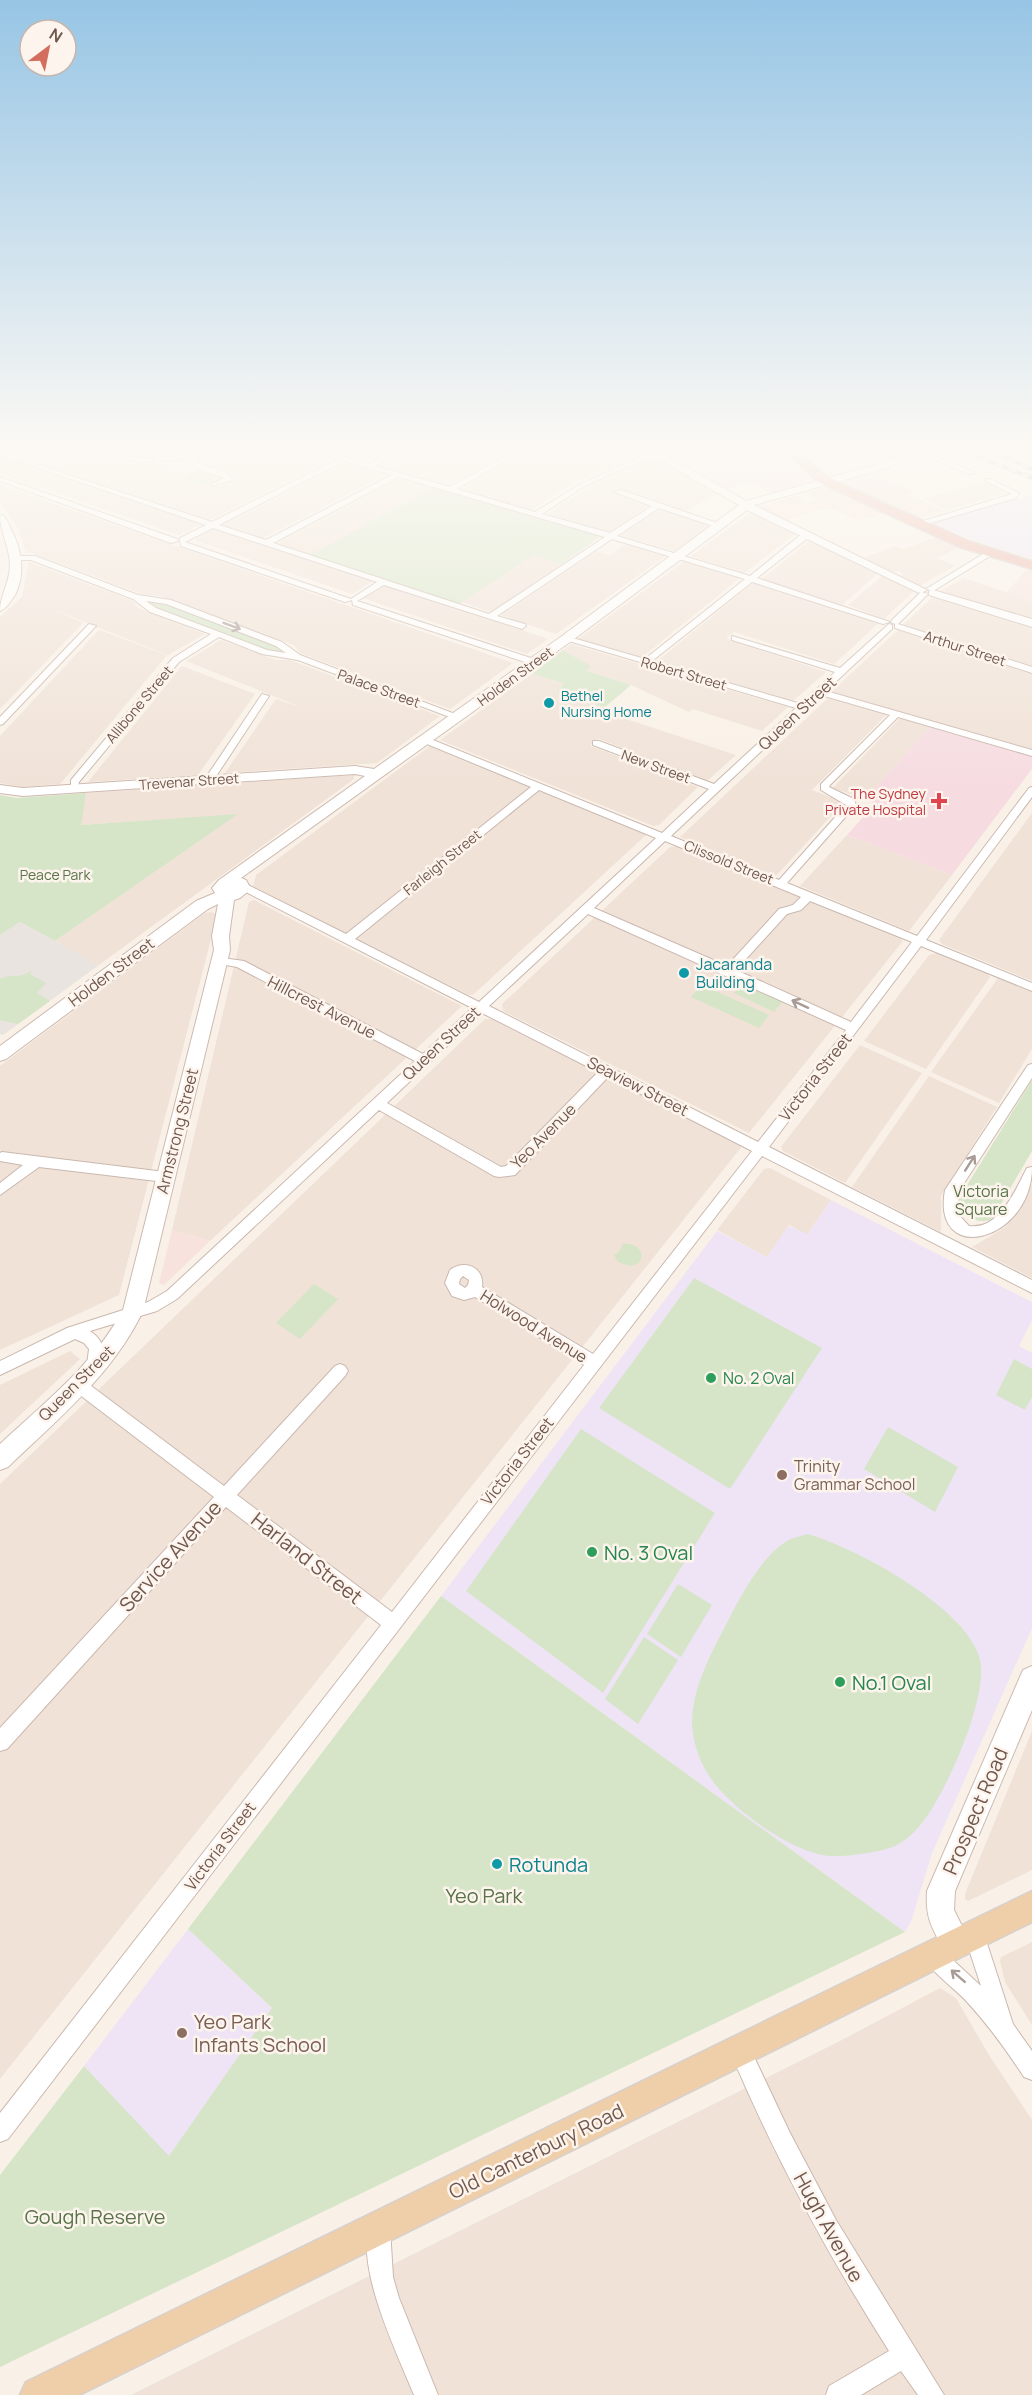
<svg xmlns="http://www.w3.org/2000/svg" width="1032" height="2395" font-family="Manrope,sans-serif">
	<rect width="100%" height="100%" fill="#f9f1e7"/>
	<g fill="#f0e2d7">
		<polygon points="33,448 105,448 104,452 125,461 173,466 183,471 189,481 208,486 220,486 234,480 233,476 228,472 196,464 200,457 219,448 300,448 335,458 207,521 21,460 22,453"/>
		<polygon points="316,448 395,448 366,462"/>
		<polygon points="416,448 514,448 447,486 380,466"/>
		<polygon points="535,448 640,448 648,452 576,481 531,510 462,490"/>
		<polygon points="652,460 666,463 721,494 694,505 685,513 622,493 619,495 650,505 609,532 547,514 591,486"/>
		<polygon points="349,462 388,474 261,539 221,526"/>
		<polygon points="31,466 202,524 179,535 7,476"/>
		<polygon points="402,478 436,487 310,555 276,544"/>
		<polygon points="984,481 1006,493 948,510 924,499"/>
		<polygon points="0,485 513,663 450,709 300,653 294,645 160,596 144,595 26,551 17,527 0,501"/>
		<polygon points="660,509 662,509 711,525 674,551 619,535"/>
		<polygon points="750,513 796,533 744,573 691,556"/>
		<polygon points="216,528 373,581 352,594 194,540"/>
		<polygon points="936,537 958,548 937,558 955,566 919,586 899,576 903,574 898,571 893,572 863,558 895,546 903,549"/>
		<polygon points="810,540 878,573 842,605 762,579"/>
		<polygon points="627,543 667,555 556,634 501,615 597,551 610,555"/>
		<polygon points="533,555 562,564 491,612 461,602"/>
		<polygon points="686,560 740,578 641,658 578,639"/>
		<polygon points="29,562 133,601 138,608 205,634 168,655 52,609 83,623 0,709 0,617 22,597"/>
		<polygon points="883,575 914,591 884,619 848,605"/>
		<polygon points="964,578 1032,601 1032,620 939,592"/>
		<polygon points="754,582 879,623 834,664 734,632 726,638 826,672 793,701 656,662"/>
		<polygon points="384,584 548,639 527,654 363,598"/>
		<polygon points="933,597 1032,626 1032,667 903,625"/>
		<polygon points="99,630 167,655 60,784 23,787 0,783 0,736"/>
		<polygon points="898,630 1032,673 1032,750 831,692"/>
		<polygon points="221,640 276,660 290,660 440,716 377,763 225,773 276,699 301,707 186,661"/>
		<polygon points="571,644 788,707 762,731 693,709 689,712 631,685 587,671 590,666 563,650"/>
		<polygon points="182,666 255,694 198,775 88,782"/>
		<polygon points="532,674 564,683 557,693 628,713 623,718 736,755 707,781 599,739 592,741 591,746 698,787 659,825 653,826 440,740"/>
		<polygon points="828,698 886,715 812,790 841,801 841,805 777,875 772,875 680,837"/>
		<polygon points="900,718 930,727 865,799 833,788"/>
		<polygon points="430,746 646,835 474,994 469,995 253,887 256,875"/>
		<polygon points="354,775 354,779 99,965 55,941 236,815 80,825 86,793"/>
		<polygon points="1032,813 1032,981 942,944 939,940"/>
		<polygon points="847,835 952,875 909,931 800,886"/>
		<polygon points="677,846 900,938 903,941 749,1133 503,1011 502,1004 670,847"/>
		<polygon points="254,900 462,1006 210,1241 172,1230 249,902"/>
		<polygon points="212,912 217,916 119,1295 0,1350 0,1066 205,913"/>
		<polygon points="937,953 988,974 990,977 926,1069 864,1041 929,955"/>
		<polygon points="998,978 1032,992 1032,1049 999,1103 931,1072"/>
		<polygon points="485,1019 494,1019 743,1145 0,2079 0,1484"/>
		<polygon points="860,1045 922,1073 845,1183 783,1151 781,1147"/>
		<polygon points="929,1076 997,1107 941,1196 941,1232 852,1187"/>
		<polygon points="770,1168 831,1200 807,1235 789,1225 767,1257 717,1230 764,1169"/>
		<polygon points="1032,1184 1032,1278 972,1247 1004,1228 1012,1219"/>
		<polygon points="70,1351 80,1359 0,1434 0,1385"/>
		<polygon points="1032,1731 1032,1870 968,1901 965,1899 965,1894"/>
		<polygon points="1032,1942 1032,2025 1005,1982 1000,1961 1001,1957"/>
		<polygon points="940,1988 956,1998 989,2055 1032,2120 1032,2395 131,2395 840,2041"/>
	</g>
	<g fill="#f8e2dd">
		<polygon points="653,448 777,448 813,481 770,493 750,483 724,489"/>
		<polygon points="797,448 849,448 856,452 853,453 859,457 857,458 873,465 830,475"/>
		<polygon points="873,473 915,492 907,495 946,511 922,518 841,482"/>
		<polygon points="825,487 885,512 860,521 828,507 784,521 758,508 794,496 808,503 817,500 805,493"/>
		<polygon points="1027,569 1032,570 1032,601 1006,593"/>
		<polygon points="172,1230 210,1241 164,1285 159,1283"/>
	</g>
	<polygon fill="#eae4e0" points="20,922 99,965 3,1035 0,1034 0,935"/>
	<g fill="#eee4f6">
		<polygon points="1029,495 1032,495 1032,558 977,541 933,523 1012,499 1021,499"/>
		<polygon points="831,1200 1032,1302 1032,1320 1019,1346 1032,1353 1032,1628 932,1853 911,1922 905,1932 441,1596 717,1231 767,1257 788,1226 808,1234"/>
		<polygon points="188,1929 272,2008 169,2157 84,2066"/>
	</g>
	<polygon fill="#f6dce1" points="930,727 1032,756 1032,769 952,875 847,835 875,804 865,799"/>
	<g fill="#d6e5c8">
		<polygon points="0,456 4,456 31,466 7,476 0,474"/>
		<path d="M 201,470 L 213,472 L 225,479 C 211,487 196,487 184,476 L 191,471 Z"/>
		<polygon points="436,487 601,536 562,564 533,555 457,605 310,555"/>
		<polygon points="150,602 167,604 275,644 286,652 268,650 158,609"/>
		<polygon points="563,650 591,666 587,671 631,685 605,707 557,693 564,683 532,674"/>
		<polygon points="86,793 81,825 238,814 55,941 20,922 0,935 0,795 17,798"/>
		<path d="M 32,970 L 30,974 L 46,983 L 37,993 L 50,1001 L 18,1024 L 0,1020 L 0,979 C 11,973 18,980 32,970 Z"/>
		<polygon points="743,983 783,1001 774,1012 734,993"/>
		<polygon points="702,985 769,1015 759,1028 691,997"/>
		<path d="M 1032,1080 L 1032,1151 L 993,1218 C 980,1225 971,1219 960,1212 L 958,1200 Z"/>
		<path d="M 623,1244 C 632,1243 640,1246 642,1256 L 639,1263 L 630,1266 L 618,1262 L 614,1255 L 619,1252 Z"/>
		<polygon points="694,1278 822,1348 730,1489 599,1408"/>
		<polygon points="314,1284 338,1299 300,1339 276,1323"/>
		<polygon points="1014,1359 1032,1369 1032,1397 1025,1410 996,1395"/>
		<polygon points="888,1427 958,1467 935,1512 864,1469"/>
		<polygon points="581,1429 715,1513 603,1693 466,1591"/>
		<path d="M 807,1534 C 854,1546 976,1612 981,1665 C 984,1697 960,1757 945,1785 C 934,1807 918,1835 895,1846 C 882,1852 846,1857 830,1856 C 791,1853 725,1805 706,1771 C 698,1757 692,1738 692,1722 C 693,1684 713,1650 730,1617 C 742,1593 765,1552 789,1540 C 795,1537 802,1536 807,1534 Z"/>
		<polygon points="678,1584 712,1605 681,1657 647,1634"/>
		<polygon points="441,1596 905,1932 0,2367 0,2175 84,2066 169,2156 272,2008 188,1929"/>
		<polygon points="644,1637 678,1660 638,1724 605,1699"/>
	</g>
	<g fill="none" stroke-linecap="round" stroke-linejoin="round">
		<g stroke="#cab8af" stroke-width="2">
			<g id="street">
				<polygon points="52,448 60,448 70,453 65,454"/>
				<path d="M 107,448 L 113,448 L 113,450 C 127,458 141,459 157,458 L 136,448 L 144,448 L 166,457 L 192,455 L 205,448 L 213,448 L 193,460 C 204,469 227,467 233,480 L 211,486 L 211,484 L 225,478 L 195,468 L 186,459 C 158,461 133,466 107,452 Z"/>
				<path d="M 304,448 L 314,448 L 368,464 L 400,448 L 408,448 L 375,466 L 450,487 L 520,448 L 528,448 L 457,489 L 535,512 L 581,484 L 643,456 L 647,456 L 647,458 L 585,486 L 542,514 L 610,533 L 652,506 L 614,492 L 621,490 L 726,526 L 719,528 L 659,508 L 617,536 L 750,576 L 803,533 L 809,533 L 809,537 L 757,578 L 890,622 L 883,624 L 752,582 L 652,661 L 801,704 L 835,672 L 732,640 L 732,636 L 840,668 L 889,624 L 892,625 L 892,629 L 826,691 L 1032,750 L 1032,756 L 898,717 L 830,785 L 829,787 L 854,799 L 856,805 L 787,883 L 917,936 L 1029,788 L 1032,787 L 1032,797 L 926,940 L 1032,983 L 1032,991 L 921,946 L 769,1147 L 1032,1280 L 1032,1293 L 762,1156 L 8,2139 L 0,2142 L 0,2113 L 381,1625 L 226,1507 L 7,1749 L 0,1751 L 0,1728 L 214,1497 L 72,1389 L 69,1384 L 72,1379 L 77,1377 L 82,1379 L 224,1486 L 335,1366 L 340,1364 L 345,1366 L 348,1371 L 345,1376 L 237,1495 L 392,1612 L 584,1365 L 475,1297 L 464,1300 L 452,1296 L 445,1283 L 450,1270 C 464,1259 485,1267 482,1287 L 593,1354 L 752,1151 L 608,1077 L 515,1175 L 499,1177 L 494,1176 L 379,1110 L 177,1299 L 157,1311 L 90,1331 C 105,1341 107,1355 100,1370 L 95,1372 L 90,1370 L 87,1365 L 89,1349 L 84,1343 L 75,1339 L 0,1375 L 0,1361 L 67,1328 L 148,1302 L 167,1291 L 415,1061 L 237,967 L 215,963 L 215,957 L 244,961 L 423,1054 L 472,1008 L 240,889 L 240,885 L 248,885 L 346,934 L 531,787 L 422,742 L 422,738 L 428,738 L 662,833 L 709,789 L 593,745 L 593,741 L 599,741 L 714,784 L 796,708 L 562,639 L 566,636 L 645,659 L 745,579 L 612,539 L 497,616 L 525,624 L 526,626 L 522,629 L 384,585 L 357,601 L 537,660 L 538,662 L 534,665 L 353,605 L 352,600 L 345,602 L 181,546 L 180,538 L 206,525 L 18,461 L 23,460 L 212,522 L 338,459 ZM 344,461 L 392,475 L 266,540 L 219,525 ZM 399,477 L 605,537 L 489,614 L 273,543 ZM 213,528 L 377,582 L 351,599 L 185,542 ZM 821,695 L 890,715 L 821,784 L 821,790 L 846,805 L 779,880 L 671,836 ZM 539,790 L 656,838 L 479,1002 L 355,939 ZM 665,841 L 801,897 L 793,905 L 779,909 L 727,966 L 594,908 ZM 810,901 L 912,942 L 851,1022 L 736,970 L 787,914 L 801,910 ZM 588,914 L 846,1030 L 758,1142 L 489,1006 ZM 482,1013 L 598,1072 L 506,1166 L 501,1167 L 387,1103 ZM 463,1276 L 469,1280 L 468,1285 L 465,1288 L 459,1284 L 460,1279 Z"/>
				<polygon points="914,448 974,472 975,473 970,474 912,451"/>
				<polygon points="0,477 177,539 178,541 171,543 0,481"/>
				<polygon points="986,479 990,479 1019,493 1016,498 924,525 917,523 1012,494 986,481"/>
				<polygon points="988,551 995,553 933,591 926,589"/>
				<path d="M 16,556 L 35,556 L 138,595 L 171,600 L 282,642 L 300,655 L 463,717 L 455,719 L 298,660 L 262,654 L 219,637 L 179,662 L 79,782 L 77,791 L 71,791 L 71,780 L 173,658 L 211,634 L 150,612 L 133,599 L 31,560 L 13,560 L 13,556 ZM 146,601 L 166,604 L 276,646 L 286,653 L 267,650 L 156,608 Z"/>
				<polygon points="921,592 928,594 898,624 1032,667 1032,673 895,628 895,624 891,622 892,620"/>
				<polygon points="89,624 96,626 3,724 0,725 0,717"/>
				<polygon points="262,694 269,696 213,781 207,781 205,779"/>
				<path d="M 1032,1064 L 1032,1078 L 959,1191 L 958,1214 L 969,1226 C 1000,1230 1015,1190 1027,1168 L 1032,1167 C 1032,1242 931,1267 945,1190 L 1028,1065 Z"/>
				<polygon points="2,1152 165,1172 170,1173 172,1177 170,1181 165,1182 39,1167 0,1195 0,1183 23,1165 0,1161 0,1153"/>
				<path d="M 974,1924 L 981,1927 L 984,1934 L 1013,2024 L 1032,2051 L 1032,2080 L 1024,2077 C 1007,2051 989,2026 968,2003 C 956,1989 930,1972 924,1956 L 927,1949 L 934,1946 L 941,1949 L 981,1986 L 964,1934 L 967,1927 Z"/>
				<path d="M 741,2040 L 748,2044 L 790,2133 L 836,2220 L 944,2395 L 918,2395 L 901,2371 L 861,2395 L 826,2395 L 829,2386 L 889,2351 C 828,2255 774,2156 730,2051 L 734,2044 Z"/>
				<path d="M 379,2218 L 387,2221 L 390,2229 L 393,2277 L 399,2298 L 438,2395 L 414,2395 C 397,2353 353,2264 371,2221 Z"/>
			</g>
		</g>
		<g stroke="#cebab0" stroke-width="2">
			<g id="secondary">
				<path d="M 641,448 L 653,448 L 746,501 L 879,464 L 901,455 L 905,448 L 915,448 L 908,459 L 887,468 L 754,505 L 927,590 L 921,593 L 917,592 L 747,510 L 570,642 L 241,878 L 246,880 L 251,889 L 240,898 L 234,900 L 229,936 L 230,950 L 143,1311 C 113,1374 58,1419 8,1467 L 0,1470 L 0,1444 C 44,1403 94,1364 123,1310 L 214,950 L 212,936 L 218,904 L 208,909 L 6,1059 L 0,1061 L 0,1046 L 196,901 L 215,893 L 212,888 L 219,880 L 365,776 L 355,774 L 23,796 L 0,793 L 0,785 L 23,788 L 355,766 L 374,769 L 562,636 L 739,505 L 663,462 L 652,460 L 630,465 L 630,461 L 650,454 Z"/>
				<path d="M 0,515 L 4,516 C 18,539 28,567 16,593 C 12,600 7,608 0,611 C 0,595 10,582 10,565 C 10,547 0,533 0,515 Z"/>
				<polygon points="933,590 1032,619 1032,627 929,595 929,591"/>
				<path d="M 1032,1666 L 1032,1710 L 955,1891 L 954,1910 L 971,1944 L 966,1954 L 956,1959 L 946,1954 C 933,1929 925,1920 927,1891 L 1023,1670 Z"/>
			</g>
		</g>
		<g stroke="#d7d0ce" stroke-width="3">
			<g id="primary">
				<polygon points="0,448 15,448 0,454"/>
				<polygon points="1032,1891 1032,1922 79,2395 20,2395 26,2382"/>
			</g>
		</g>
		<g stroke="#d7d0ce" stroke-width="3">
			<polygon id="highway" points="781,448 794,448 825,475 838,482 969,541 1032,561 1032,569 959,547 830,488 817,481"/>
		</g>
		<use href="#street" fill="#fff" fill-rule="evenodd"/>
		<use href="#secondary" fill="#fff" fill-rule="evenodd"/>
		<use href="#primary" fill="#efcfa9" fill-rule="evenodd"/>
		<use href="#highway" fill="#ebb2a6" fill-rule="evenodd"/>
		<g stroke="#b3a7c2" stroke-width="4">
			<g id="rail">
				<polyline points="957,448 1032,478"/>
				<polyline points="983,448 1032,469"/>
			</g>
		</g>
		<use href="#rail" stroke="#fdf5ed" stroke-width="2" stroke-dasharray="7" stroke-linecap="butt"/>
	</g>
	<defs><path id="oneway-shaft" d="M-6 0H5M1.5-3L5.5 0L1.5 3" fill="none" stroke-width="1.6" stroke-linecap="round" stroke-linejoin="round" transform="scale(1.5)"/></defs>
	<g stroke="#a99b95">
		<use href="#oneway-shaft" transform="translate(232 626) rotate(21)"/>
		<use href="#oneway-shaft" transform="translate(800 1004) rotate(-155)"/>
		<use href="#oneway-shaft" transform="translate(970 1163) rotate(-57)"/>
		<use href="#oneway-shaft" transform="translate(958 1976) rotate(-139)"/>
	</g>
	<linearGradient id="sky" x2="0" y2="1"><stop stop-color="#97c5e5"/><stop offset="0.57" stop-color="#fcf9f4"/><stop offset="1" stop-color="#fcf9f4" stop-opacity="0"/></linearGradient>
	<rect width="1032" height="783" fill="url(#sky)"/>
	<g fill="#0f9aa8" stroke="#fdf5ed" stroke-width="2">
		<circle cx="549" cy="703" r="6"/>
		<circle cx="684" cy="973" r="6"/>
		<circle cx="497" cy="1864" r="6"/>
	</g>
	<path fill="#e0444e" stroke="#fdf5ed" stroke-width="2" d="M936 792h6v6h6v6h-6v6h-6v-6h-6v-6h6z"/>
	<g fill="#2e9e5b" stroke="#fdf5ed" stroke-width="2">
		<circle cx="711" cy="1378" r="6"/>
		<circle cx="592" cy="1552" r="6"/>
		<circle cx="840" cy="1682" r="6"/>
	</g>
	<g fill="#8d6e63" stroke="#fdf5ed" stroke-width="2">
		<circle cx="782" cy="1475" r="6"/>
		<circle cx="182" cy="2033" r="6"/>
	</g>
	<g text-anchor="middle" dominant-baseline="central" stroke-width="5" stroke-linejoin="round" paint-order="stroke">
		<g font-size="14" fill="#70584f" stroke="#fdf5ed">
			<text transform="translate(965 648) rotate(18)">Arthur Street</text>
			<text transform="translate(684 673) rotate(16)">Robert Street</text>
			<text transform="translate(515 676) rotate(-36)">Holden Street</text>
			<text transform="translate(379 688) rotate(20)">Palace Street</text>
			<text transform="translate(139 704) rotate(-50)">Allibone Street</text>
			<text transform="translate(656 766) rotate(20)">New Street</text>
			<text transform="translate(189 781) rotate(-4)">Trevenar Street</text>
			<text transform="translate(442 862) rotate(-39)">Farleigh Street</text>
			<text transform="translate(729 862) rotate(22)">Clissold Street</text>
		</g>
		<g font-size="14" fill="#0d838f" stroke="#fdf5ed" text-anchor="start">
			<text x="561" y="695">Bethel<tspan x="561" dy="16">Nursing Home</tspan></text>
		</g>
		<g font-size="14" fill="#be3a42" stroke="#fdf5ed" text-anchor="end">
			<text x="926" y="793">The Sydney<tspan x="926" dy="16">Private Hospital</tspan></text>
		</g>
		<g font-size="14" fill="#597449" stroke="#fdf5ed">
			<text x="55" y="874">Peace Park</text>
		</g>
		<g font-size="16" fill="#70584f" stroke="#fdf5ed">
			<text transform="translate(797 713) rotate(-43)">Queen Street</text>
			<text transform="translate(111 972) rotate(-37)">Holden Street</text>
			<text transform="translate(322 1007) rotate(27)">Hillcrest Avenue</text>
			<text transform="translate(441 1043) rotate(-43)">Queen Street</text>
			<text transform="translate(815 1077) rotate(-52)">Victoria Street</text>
			<text transform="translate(638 1086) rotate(27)">Seaview Street</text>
			<text transform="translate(177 1131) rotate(-76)">Armstrong Street</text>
			<text transform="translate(543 1136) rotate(-45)">Yeo Avenue</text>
			<text transform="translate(534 1326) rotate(32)">Holwood Avenue</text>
			<text transform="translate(76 1383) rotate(-45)">Queen Street</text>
			<text transform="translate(517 1461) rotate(-52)">Victoria Street</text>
			<text transform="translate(220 1846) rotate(-53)">Victoria Street</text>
		</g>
		<g font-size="16" fill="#0d838f" stroke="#fdf5ed" text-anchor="start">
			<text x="696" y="964">Jacaranda<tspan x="696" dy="18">Building</tspan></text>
		</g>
		<g font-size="16" fill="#597449" stroke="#fdf5ed">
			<text x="981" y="1191">Victoria<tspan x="981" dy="18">Square</tspan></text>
		</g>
		<g font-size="16" fill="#27864d" stroke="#fdf5ed" text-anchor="start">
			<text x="723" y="1378">No. 2 Oval</text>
		</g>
		<g font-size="16" fill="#785e54" stroke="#fdf5ed" text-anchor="start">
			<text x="794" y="1466">Trinity<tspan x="794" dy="18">Grammar School</tspan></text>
		</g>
		<g font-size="20" fill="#27864d" stroke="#fdf5ed" text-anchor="start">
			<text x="604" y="1552">No. 3 Oval</text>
			<text x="852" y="1682">No.1 Oval</text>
		</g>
		<g font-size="20" fill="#70584f" stroke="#fdf5ed">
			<text transform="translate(170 1556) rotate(-48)">Service Avenue</text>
			<text transform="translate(307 1558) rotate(38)">Harland Street</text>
			<text transform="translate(975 1811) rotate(-67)">Prospect Road</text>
			<text transform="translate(536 2151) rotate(-26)">Old Canterbury Road</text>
			<text transform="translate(829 2227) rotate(61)">Hugh Avenue</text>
		</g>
		<g font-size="20" fill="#0d838f" stroke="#fdf5ed" text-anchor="start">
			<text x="509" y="1864">Rotunda</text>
		</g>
		<g font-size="20" fill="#597449" stroke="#fdf5ed">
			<text x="484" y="1895">Yeo Park</text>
			<text x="95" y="2216">Gough Reserve</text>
		</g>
		<g font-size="20" fill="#785e54" stroke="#fdf5ed" text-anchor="start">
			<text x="194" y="2021">Yeo Park<tspan x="194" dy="23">Infants School</tspan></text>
		</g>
	</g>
	<g transform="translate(48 48) rotate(32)"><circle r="28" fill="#fdf5ed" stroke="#c5b6ae" stroke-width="1.5"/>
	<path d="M0-4.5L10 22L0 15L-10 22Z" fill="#d36d5d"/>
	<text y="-9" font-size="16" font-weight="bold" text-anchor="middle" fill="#70584f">N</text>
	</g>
</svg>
